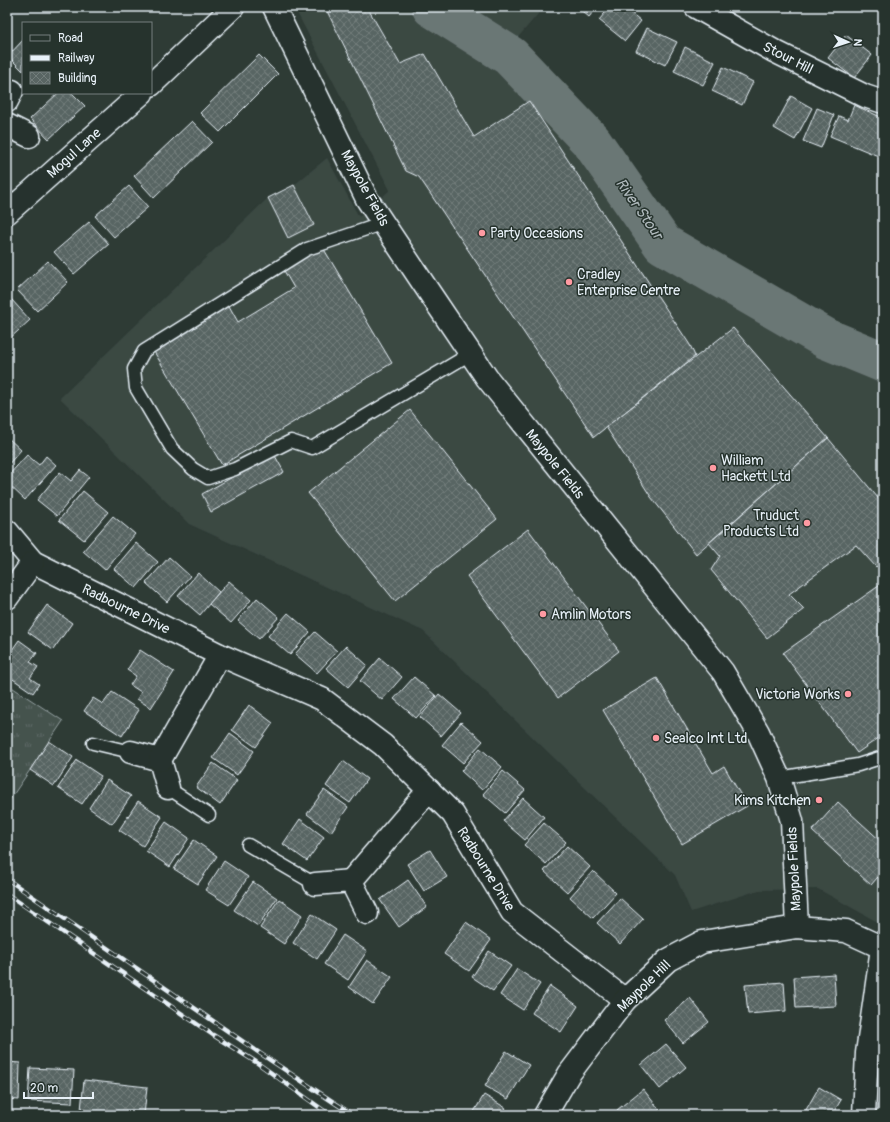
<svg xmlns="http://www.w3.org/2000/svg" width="890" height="1122" font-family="Pangolin,sans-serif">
	<defs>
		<pattern id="grass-tufts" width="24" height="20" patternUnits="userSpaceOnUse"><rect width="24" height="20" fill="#45524e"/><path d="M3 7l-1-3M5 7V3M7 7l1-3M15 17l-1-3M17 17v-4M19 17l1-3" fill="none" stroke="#606b68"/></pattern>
		<pattern id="building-cross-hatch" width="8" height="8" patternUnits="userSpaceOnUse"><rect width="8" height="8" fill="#596563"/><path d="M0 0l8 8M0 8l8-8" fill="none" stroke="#717c7a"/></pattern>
	</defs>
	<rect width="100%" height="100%" fill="#2e3b35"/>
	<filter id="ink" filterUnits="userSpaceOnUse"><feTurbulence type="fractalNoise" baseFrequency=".025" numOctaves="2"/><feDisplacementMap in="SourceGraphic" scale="8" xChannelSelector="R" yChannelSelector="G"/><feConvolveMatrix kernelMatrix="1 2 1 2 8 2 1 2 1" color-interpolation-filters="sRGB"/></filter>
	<g filter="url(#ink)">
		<polygon fill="#3b4843" points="294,7 544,7 501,57 592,138 655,246 829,340 883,365 883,925 818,889 759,890 691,912 675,875 423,631 189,524 60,398 268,198 294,185 327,158 359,217 390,190"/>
		<polygon fill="url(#grass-tufts)" stroke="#96a2a3" points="7,684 63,721 7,804"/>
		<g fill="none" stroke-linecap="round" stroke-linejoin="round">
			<polyline stroke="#6b7775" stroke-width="41" points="432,7 510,56 592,142 663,244 827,339 883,362"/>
		</g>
		<g fill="url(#building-cross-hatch)" stroke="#e8f1f8">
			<polygon points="325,7 367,7 400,64 425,54 474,137 529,101 690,345 695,356 594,437 419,177 406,171"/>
			<polygon points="577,7 597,7 589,17"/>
			<polygon points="610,7 624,7 641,21 625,41 599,20"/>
			<polygon points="647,28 677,42 665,65 636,51"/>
			<polygon points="846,35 872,55 854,78 828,58"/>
			<polygon points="23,40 23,71 8,56"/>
			<polygon points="685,47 715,62 703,85 674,71"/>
			<polygon points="259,55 278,74 220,132 200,113"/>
			<polygon points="723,67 753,82 742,105 712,91"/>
			<polygon points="58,93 72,93 85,106 49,139 30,119"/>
			<polygon points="791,96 812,108 795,140 774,128"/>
			<polygon points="854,105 883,118 880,130 883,131 883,158 830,136 839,116 848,120"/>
			<polygon points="817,108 834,115 821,148 803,141"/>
			<polygon points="192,121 212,142 154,198 134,176"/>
			<polygon points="294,185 314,225 288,238 268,198"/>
			<polygon points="129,186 148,207 114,237 95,216"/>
			<polygon points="89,222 109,244 74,274 54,252"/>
			<polygon points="322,246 392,363 222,465 153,350 228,304 238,322 294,288 283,269"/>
			<polygon points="48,261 68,282 37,311 17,290"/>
			<polygon points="11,299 30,320 7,341 7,302"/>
			<polygon points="733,328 828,438 696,554 651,497 606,427"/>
			<polygon points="410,410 497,519 395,601 308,493"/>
			<polygon points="7,437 21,450 7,466"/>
			<polygon points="828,438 883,504 883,561 876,567 856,545 789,594 804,609 767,638 711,570 720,556 709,543"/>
			<polygon points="274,454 284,472 211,512 202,494"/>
			<polygon points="27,455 39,465 46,456 56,465 25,500 7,483 7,477"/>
			<polygon points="80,470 89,477 57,516 37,500 60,472 71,481"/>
			<polygon points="83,491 108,512 84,540 59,520"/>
			<polygon points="113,516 135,534 105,570 83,551"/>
			<polygon points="528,529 619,651 558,698 467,576"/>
			<polygon points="136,543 158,562 136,588 114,569"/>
			<polygon points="169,557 190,576 167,602 146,583"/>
			<polygon points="198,573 219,592 200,615 178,596"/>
			<polygon points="229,581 251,600 231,623 209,604"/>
			<polygon points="883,583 883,735 857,753 783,653"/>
			<polygon points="257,598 279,617 259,639 238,621"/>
			<polygon points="47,605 72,623 53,650 28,632"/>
			<polygon points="288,613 310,632 290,655 268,636"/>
			<polygon points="315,632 337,651 317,673 295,654"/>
			<polygon points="19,640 37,653 30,662 38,667 30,678 39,684 33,693 7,675 7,657"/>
			<polygon points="346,646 367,665 348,687 326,668"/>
			<polygon points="140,650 174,672 151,708 137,699 141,692 130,685 136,676 127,670"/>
			<polygon points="380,658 402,677 382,700 360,681"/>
			<polygon points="414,677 436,696 416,718 394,699"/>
			<polygon points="657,678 713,773 724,766 747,806 682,844 603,710"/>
			<polygon points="112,692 139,710 122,736 84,711 93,698 103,704"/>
			<polygon points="439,694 461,713 441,736 420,717"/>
			<polygon points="249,705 273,723 256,747 232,730"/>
			<polygon points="461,722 483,741 463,763 442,745"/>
			<polygon points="230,733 254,751 237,775 213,758"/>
			<polygon points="49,741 73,757 54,786 30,770"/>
			<polygon points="480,748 502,767 482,790 461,771"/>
			<polygon points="77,760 101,776 82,804 58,788"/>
			<polygon points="343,761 367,779 350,803 326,786"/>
			<polygon points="213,763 237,780 220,805 196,787"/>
			<polygon points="503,771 525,790 505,813 483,794"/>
			<polygon points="107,780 131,796 112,824 89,808"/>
			<polygon points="324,790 348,807 331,832 307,814"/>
			<polygon points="523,798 544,817 525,840 503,821"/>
			<polygon points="138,801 162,817 143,846 119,830"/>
			<polygon points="838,802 883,843 883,871 871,885 812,831"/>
			<polygon points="300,819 324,837 307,861 283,844"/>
			<polygon points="166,822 189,838 170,867 146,851"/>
			<polygon points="544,823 566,842 546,864 524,845"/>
			<polygon points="194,840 217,856 198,884 174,869"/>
			<polygon points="567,846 590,867 567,892 544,871"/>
			<polygon points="430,850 447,877 424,891 407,864"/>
			<polygon points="224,861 248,877 229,905 205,890"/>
			<polygon points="593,871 616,893 593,918 570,897"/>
			<polygon points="408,880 427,907 399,927 380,900"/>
			<polygon points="253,882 277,898 258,926 234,910"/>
			<polygon points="620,898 643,919 620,944 597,923"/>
			<polygon points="279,899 302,915 284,944 260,928"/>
			<polygon points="312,914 336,930 317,959 293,943"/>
			<polygon points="466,922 491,940 469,971 444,954"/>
			<polygon points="343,935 367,951 348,980 324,964"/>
			<polygon points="489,951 511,966 493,991 472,977"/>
			<polygon points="367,960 392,977 373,1004 349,987"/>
			<polygon points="517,969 540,984 523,1010 500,995"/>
			<polygon points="834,974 836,1006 796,1008 794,977"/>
			<polygon points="784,982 786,1011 748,1014 745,985"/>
			<polygon points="550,986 578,1006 561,1032 532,1013"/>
			<polygon points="690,998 709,1022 683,1043 664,1020"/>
			<polygon points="666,1044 686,1067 660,1089 641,1065"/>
			<polygon points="506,1051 529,1065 508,1099 485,1086"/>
			<polygon points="7,1062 20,1063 19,1100 7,1099"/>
			<polygon points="30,1068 74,1070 72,1103 28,1101"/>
			<polygon points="84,1080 147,1087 144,1115 124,1115 81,1110"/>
			<polygon points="819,1087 841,1100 832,1115 803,1115"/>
			<polygon points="643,1089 662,1113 659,1115 621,1115 617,1110"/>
			<polygon points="484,1095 506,1108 501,1115 472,1115"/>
		</g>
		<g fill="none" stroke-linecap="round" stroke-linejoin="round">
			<g stroke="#e8f1f8" stroke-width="15">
				<g id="service">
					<polyline points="384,223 307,249 144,351 134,369 136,388 172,449 193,469 208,478 235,469 291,441 312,448 470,354"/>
					<polyline points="93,743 131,752"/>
					<polyline points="779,778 858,765 883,757"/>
					<polyline points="168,788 209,815"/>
					<polyline points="248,845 315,884"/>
				</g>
			</g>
			<g stroke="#e8f1f8" stroke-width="25">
				<g id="minor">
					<polyline points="696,7 774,51 865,96 883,102"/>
					<polyline points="7,101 12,91"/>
					<polyline points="7,125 29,136"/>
					<polyline points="7,531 33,562 220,655 322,699 383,745 453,814 512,912 625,1000"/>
					<polyline points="7,598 33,562"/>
					<polyline points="131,752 160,760 168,788"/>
					<polyline points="160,760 220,655"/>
					<polyline points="351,881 429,790"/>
					<polyline points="315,884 351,881 367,913"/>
					<polyline points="864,1115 867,1053 882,948"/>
				</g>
			</g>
			<g stroke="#e8f1f8" stroke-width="25">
				<g id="tertiary">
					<polyline points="274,7 367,199 427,289 487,378 723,672 758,732 779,778 792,821 797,927"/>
					<polyline points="151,85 233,7"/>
					<polyline points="7,213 142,93"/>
				</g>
			</g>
			<g stroke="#e8f1f8" stroke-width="25">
				<polyline id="secondary" points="545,1115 569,1074 625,1000 668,960 702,942 797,927 846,931 883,948"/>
			</g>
			<use href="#service" stroke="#26332d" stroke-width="12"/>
			<use href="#minor" stroke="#26332d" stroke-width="22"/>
			<use href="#tertiary" stroke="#26332d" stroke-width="22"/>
			<use href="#secondary" stroke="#26332d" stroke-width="22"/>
			<g stroke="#e8f1f8" stroke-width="4.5">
				<g id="rail">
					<polyline points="7,879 261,1054 353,1115"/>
					<polyline points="7,894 213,1035 256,1062 330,1115"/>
				</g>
			</g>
			<use href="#rail" stroke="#26332d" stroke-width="3" stroke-dasharray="9" stroke-linecap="butt"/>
		</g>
	</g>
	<g fill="#ff9aa2" stroke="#26332d" stroke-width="1.5">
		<circle cx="482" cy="233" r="4"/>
		<circle cx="569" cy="282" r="4"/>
		<circle cx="713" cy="468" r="4"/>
		<circle cx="807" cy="523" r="4"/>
		<circle cx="543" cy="614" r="4"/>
		<circle cx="848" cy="694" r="4"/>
		<circle cx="656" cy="738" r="4"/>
		<circle cx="819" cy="800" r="4"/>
	</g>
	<g text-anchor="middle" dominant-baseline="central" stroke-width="3" stroke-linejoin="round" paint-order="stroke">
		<g font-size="14" fill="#e8f1f8" stroke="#26332d">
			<text transform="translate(788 58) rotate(27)">Stour Hill</text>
			<text transform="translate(74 153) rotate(-42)">Mogul Lane</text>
			<text transform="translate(365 188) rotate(61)">Maypole Fields</text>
			<text transform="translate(555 464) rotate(51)">Maypole Fields</text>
			<text transform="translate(126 609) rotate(26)">Radbourne Drive</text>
			<text transform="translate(486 869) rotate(58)">Radbourne Drive</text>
			<text transform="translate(794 869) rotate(-93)">Maypole Fields</text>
			<text transform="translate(644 986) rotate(-44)">Maypole Hill</text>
		</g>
		<g font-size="14" fill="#e8f1f8" stroke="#26332d" text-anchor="start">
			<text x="490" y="233">Party Occasions</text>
			<text x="577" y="274">Cradley<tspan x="577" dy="16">Enterprise Centre</tspan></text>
			<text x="721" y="460">William<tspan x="721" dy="16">Hackett Ltd</tspan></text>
			<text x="799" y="515" text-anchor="end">Truduct<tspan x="799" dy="16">Products Ltd</tspan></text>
			<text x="551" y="614">Amlin Motors</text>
			<text x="840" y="694" text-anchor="end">Victoria Works</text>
			<text x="664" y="738">Sealco Int Ltd</text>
			<text x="811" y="800" text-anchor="end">Kims Kitchen</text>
		</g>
		<g font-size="15" font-style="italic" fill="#b0babd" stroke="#26332d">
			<text transform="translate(639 209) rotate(55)">River Stour</text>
		</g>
	</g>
	<rect width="890" height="1122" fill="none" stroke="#26332d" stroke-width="24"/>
	<rect x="12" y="12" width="866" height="1098" fill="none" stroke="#e8f1f8" stroke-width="1.5" filter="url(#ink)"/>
	<rect x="22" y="22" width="130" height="72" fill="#26332d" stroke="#747f7e"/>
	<rect x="30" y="35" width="20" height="6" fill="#26332d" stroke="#747f7e"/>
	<text x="58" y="42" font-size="12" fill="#e8f1f8">Road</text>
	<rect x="30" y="55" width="20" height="6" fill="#e8f1f8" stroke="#747f7e"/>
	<text x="58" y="62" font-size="12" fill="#e8f1f8">Railway</text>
	<rect x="30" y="72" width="20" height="12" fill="url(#building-cross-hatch)" stroke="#747f7e"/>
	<text x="58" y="82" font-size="12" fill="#e8f1f8">Building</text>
	<g transform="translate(848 42) rotate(93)" stroke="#26332d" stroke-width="3" paint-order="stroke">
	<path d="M0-3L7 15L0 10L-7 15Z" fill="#e8f1f8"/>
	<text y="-6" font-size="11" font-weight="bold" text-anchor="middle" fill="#e8f1f8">N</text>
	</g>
	<path d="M24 1092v6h69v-6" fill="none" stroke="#e8f1f8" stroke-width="2"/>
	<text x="30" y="1092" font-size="12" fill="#e8f1f8" stroke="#26332d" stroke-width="3" paint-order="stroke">20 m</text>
</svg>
